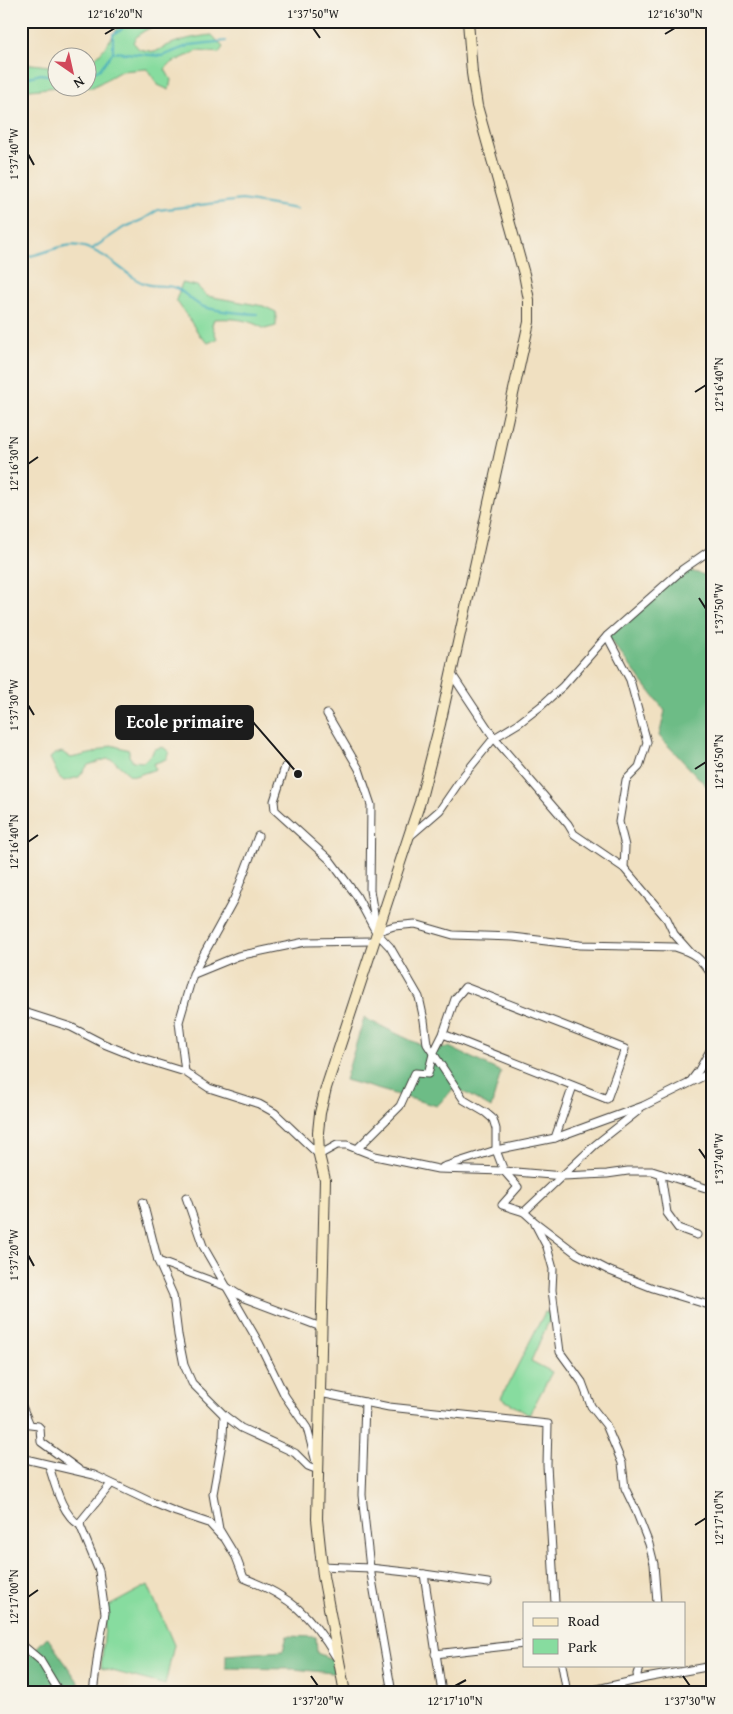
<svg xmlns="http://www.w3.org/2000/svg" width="733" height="1714" font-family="'Gentium Book Plus',serif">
	<rect width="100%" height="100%" fill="#f7f3e8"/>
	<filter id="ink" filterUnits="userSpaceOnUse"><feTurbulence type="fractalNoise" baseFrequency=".02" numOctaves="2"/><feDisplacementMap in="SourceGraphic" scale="10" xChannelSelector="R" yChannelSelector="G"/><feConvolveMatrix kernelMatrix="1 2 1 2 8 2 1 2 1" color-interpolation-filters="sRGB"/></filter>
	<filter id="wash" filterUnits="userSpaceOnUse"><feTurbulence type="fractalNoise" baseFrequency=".0096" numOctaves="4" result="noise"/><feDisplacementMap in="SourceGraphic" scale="20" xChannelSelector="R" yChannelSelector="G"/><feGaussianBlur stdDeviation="1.12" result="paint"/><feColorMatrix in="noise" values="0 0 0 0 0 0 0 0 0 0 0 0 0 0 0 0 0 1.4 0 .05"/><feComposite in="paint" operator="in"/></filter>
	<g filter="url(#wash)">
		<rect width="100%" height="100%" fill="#f0e0c1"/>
		<g fill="#87dc9f" stroke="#527c5e">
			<path d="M 122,21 L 170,21 C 157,25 139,30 133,42 L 139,49 L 155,52 C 173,41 192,37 212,35 L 223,47 L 219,53 L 198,51 L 171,63 L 165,69 L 171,80 L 169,90 L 158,85 L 147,69 L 121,71 L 93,87 L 88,87 L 88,62 C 101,58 114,33 122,21 Z"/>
			<polygon points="31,64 57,67 57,87 30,90 21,93 21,68"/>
			<path d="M 182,283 L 197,286 L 207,296 L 263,306 L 276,312 L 276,326 L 265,329 C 248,319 234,318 214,319 L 212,325 L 217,339 L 208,343 L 201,337 L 176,300 Z"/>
			<polygon points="111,745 129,750 129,756 133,761 143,762 152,754 154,749 163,747 169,752 166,759 153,764 156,769 135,776 130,775 113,760 107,759 88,765 79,777 64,781 59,777 50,758 55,754 62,752 71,758 94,753"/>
			<polygon points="545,1312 552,1314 531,1361 552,1372 529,1415 501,1398"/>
			<polygon points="148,1585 174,1645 165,1685 101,1668 107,1607"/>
		</g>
		<g fill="#6dbc86" stroke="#446c51">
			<polygon points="683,569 712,577 712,792 659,736 665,711 607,636"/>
			<polygon points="364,1018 429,1049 449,1047 501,1072 491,1108 455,1087 437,1106 345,1080"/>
			<polygon points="287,1636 316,1637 317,1653 339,1662 341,1674 294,1669 226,1668 226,1655 283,1651"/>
			<polygon points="47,1637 86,1693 21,1693 21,1664"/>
		</g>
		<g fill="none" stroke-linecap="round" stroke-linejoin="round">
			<g stroke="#3dabbc" stroke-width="2">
				<polyline points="113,52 162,56 190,45 226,41"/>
				<polyline points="88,75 100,69 113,52 113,34 121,30 128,21"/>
				<polyline points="21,79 41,74 58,77"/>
				<polyline points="92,249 123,228 142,220 158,210 242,200 297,209"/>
				<path d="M 21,257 C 43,257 62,240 84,247 C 106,253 120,270 139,281 C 152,289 165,283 176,288 C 186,293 193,303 204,307 C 221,312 240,313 257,314"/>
				<polyline points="21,423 29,433"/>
			</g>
		</g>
	</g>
	<g filter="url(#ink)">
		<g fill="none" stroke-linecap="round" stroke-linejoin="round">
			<g stroke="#3c3935" stroke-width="9">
				<g id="street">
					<polyline points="607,636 630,680 647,742 639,767 626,780 619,822 625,846 624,868"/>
					<polyline points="451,673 494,738 568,824 574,834 624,868 667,919 674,934 690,952"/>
					<polyline points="327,714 359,769 371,805 370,890 376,927"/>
					<polyline points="285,767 274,801 275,810 330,860 356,895 376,932 390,947 419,997 424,1020 427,1044 464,1100 486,1113 493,1119 496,1129 496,1150 504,1171 518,1187 502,1205 524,1212 535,1222 577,1254 610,1271 653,1288 712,1306"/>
					<polyline points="410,836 440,810 464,775 494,738 519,723 541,706 563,686 607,636 683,569 712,549"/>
					<path d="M 376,932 L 394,926 L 415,924 L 453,935 L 513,937 L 580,945 L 675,947 C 696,954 699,957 712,975"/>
					<polyline points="194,974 238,956 305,942 373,941"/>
					<polyline points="21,1011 71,1027 104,1044 139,1058 185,1072 209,1088 259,1104 275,1113 319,1155 337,1145 347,1145 375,1156 438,1169 504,1171 563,1176 607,1174 628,1171 652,1171 712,1190"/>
					<polyline points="185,1072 179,1022 193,974 234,899 258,836"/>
					<polyline points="690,1082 699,1070 712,1047"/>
					<polyline points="555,1138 573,1086"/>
					<polyline points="357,1149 400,1106 415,1073 428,1074 433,1054 443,1034 455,999 465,987 625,1049 607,1099 443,1034"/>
					<polyline points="443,1167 496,1150 555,1138 643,1106 712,1072"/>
					<polyline points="661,1174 667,1213 678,1228 697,1235"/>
					<polyline points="186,1197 203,1246 259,1343 285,1396 307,1428 316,1462"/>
					<polyline points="143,1202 158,1261 173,1295 178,1335 184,1365 192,1383 224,1415 241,1428 295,1453 308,1466 318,1470"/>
					<polyline points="524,1212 595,1145 638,1111"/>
					<polyline points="535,1224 547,1247 553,1269 552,1290 560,1352 582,1382 591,1406 606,1425 622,1463 625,1488 636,1511 649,1544 654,1564 657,1603"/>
					<polyline points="158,1261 225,1286 244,1298 321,1327"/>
					<polyline points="21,1361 24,1357"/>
					<polyline points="320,1393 389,1407 548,1424 547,1465 555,1603"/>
					<polyline points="21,1404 30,1425 38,1426 40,1428 41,1442 78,1469"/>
					<path d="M 224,1415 L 223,1437 L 213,1494 L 219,1529 L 236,1557 L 244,1578 C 290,1596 311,1615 336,1657"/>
					<polyline points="21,1458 94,1475 149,1501 176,1512 209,1523 221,1536"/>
					<path d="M 49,1466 C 55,1485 62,1515 80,1525"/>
					<polyline points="321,1566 370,1568 362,1495 365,1402"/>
					<polyline points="424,1574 442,1693"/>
					<polyline points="21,1644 40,1660 60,1693"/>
					<polyline points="435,1654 524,1644"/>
					<polyline points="562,1665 567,1693"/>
					<polyline points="638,1680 637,1674 640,1665"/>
					<polyline points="93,1693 98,1653 105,1613 99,1571 80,1525 81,1521 111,1484"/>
					<polyline points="392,1693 370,1568 424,1574 488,1583"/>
					<polyline points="580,1693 646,1678 712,1666"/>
				</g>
			</g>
			<g stroke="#3c3935" stroke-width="12">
				<polyline id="secondary" points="345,1693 323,1576 317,1519 325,1180 319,1155 318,1132 320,1113 326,1088 420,802 440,724 529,322 529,300 524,274 477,106 472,73 468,21"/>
			</g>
			<use href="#street" stroke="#fff" stroke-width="7"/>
			<use href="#secondary" stroke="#f7e9c3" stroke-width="10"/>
		</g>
	</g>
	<path fill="none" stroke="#1c1c1c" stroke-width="2" d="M 313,28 L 320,38M 105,34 L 115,28M 665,34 L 675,28M 28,154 L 34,165M 695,392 L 706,385M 28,464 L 38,457M 699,598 L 706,609M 28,705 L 34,715M 695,769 L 706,762M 28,842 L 38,835M 699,1149 L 706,1159M 28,1255 L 34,1266M 695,1525 L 706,1518M 28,1597 L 38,1590M 311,1676 L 318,1686M 683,1676 L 690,1686M 455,1686 L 466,1680"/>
	<path fill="none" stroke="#1c1c1c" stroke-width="2" d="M298 774L253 722"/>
	<circle fill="#1c1c1c" stroke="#f7f3e8" stroke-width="2" cx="298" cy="774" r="5"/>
	<rect fill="#1c1c1c" stroke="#1c1c1c" stroke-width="2" x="116" y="706" width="137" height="33" rx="5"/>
	<g font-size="18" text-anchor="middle" font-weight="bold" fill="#fff">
		<text x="185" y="728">Ecole primaire</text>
	</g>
	<rect width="733" height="1714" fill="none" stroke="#f7f3e8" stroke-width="55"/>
	<rect x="523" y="1602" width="162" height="65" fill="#f7f3e8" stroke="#9f9d96"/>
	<rect x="533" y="1618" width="25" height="8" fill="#f7e9c3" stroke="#9f9d96"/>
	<text x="568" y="1626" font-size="15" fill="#1c1c1c">Road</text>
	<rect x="533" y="1639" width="25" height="15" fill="#87dc9f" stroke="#9f9d96"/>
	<text x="568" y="1652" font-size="15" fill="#1c1c1c">Park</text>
	<g transform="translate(72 72) rotate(146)"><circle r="24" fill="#f7f3e8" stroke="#9f9d96"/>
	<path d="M0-4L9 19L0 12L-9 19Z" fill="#d1495b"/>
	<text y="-8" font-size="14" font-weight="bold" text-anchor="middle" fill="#1c1c1c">N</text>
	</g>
	<rect x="28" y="28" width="678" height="1658" fill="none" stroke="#1c1c1c" stroke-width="2"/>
	<g font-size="12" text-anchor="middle" fill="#1c1c1c">
		<text x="115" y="18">12°16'20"N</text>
		<text x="313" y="18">1°37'50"W</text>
		<text x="675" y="18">12°16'30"N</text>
		<text transform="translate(14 154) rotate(-90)" y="4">1°37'40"W</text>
		<text transform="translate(719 385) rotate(-90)" y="4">12°16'40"N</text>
		<text transform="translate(14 464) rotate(-90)" y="4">12°16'30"N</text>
		<text transform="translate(719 609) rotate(-90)" y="4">1°37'50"W</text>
		<text transform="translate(14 705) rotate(-90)" y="4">1°37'30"W</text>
		<text transform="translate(719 762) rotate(-90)" y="4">12°16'50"N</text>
		<text transform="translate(14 842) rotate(-90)" y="4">12°16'40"N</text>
		<text transform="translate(719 1159) rotate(-90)" y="4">1°37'40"W</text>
		<text transform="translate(14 1255) rotate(-90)" y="4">1°37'20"W</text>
		<text transform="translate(719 1518) rotate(-90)" y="4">12°17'10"N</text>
		<text transform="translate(14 1597) rotate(-90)" y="4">12°17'00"N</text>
		<text x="318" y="1705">1°37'20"W</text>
		<text x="455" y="1705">12°17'10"N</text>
		<text x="690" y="1705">1°37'30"W</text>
	</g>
</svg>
